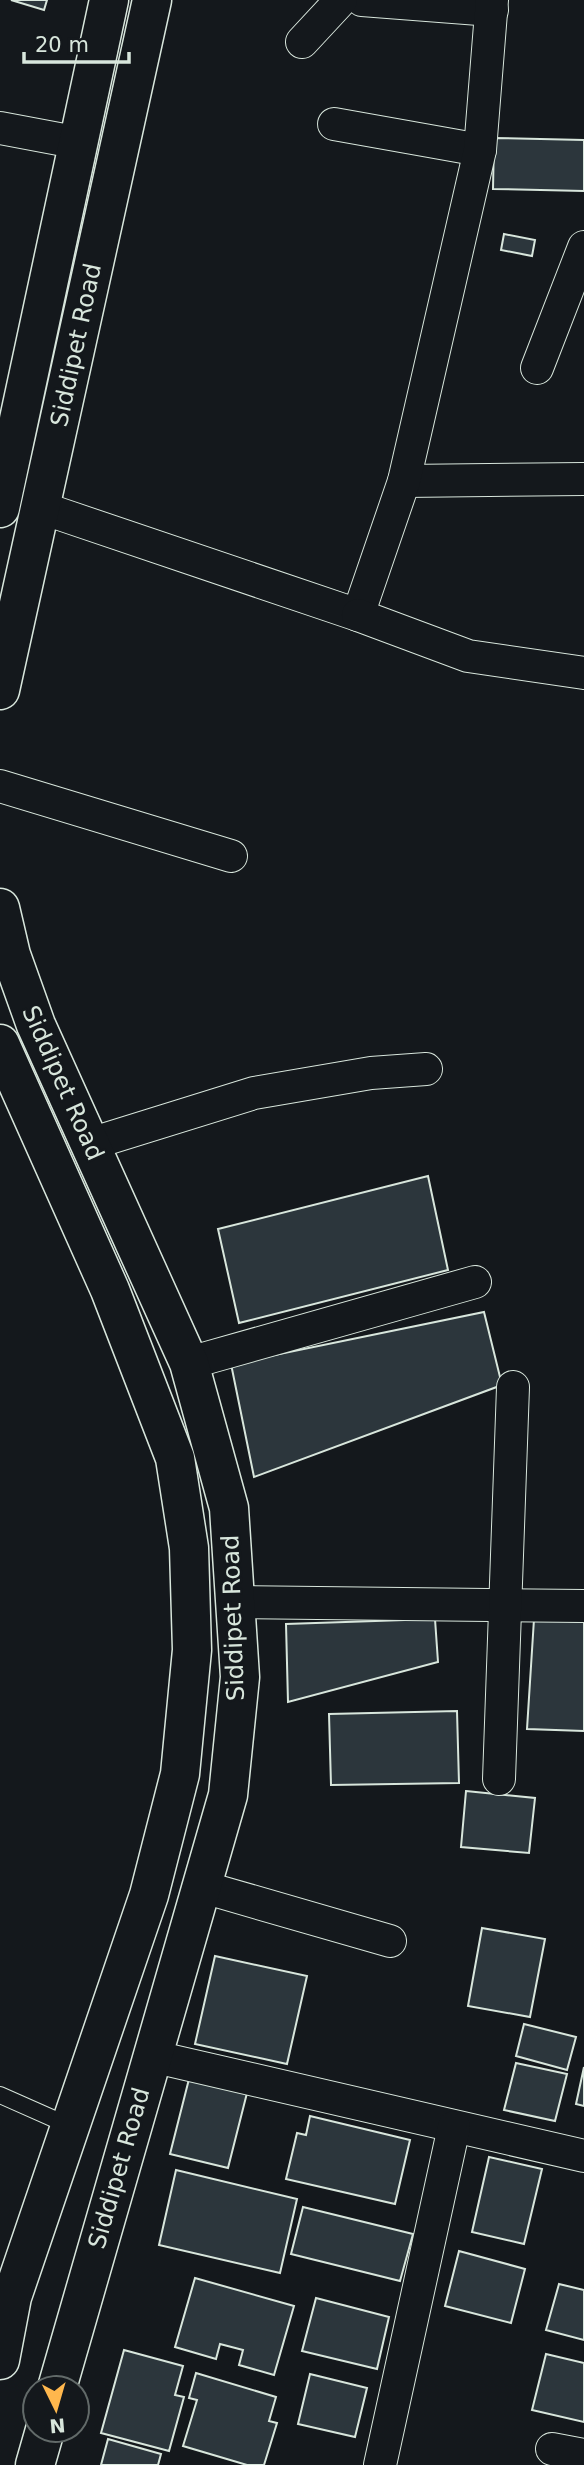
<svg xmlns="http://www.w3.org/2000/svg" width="584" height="2465" font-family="'DejaVu Sans',sans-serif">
	<rect width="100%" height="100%" fill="#14181c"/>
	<g fill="#2c363c" stroke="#d8e6dc" stroke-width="2">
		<polygon points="11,0 47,0 44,10"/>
		<polygon points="494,138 584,140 584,191 493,189"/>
		<polygon points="504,234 535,240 532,256 501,250"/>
		<polygon points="428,1176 448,1270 239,1323 218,1229"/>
		<polygon points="484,1312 502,1385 254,1477 231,1364"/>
		<polygon points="435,1619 438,1662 288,1702 286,1624"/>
		<polygon points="534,1619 584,1622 584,1731 527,1729"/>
		<polygon points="457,1711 459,1783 331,1785 329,1714"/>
		<polygon points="466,1791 535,1798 529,1853 461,1847"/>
		<polygon points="482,1928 545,1939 530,2017 468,2006"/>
		<polygon points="215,1956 307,1976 287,2064 195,2044"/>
		<polygon points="524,2024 576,2037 567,2070 516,2056"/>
		<polygon points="516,2063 567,2074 555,2121 504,2110"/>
		<polygon points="584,2067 584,2106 576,2104"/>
		<polygon points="189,2079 247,2093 228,2168 170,2154"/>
		<polygon points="310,2116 410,2140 395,2204 286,2179 297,2133 306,2135"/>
		<polygon points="489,2157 542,2169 524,2244 472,2232"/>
		<polygon points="176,2170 297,2199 280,2273 159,2245"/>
		<polygon points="303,2207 413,2234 400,2281 291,2254"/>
		<polygon points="459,2251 525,2269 511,2323 445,2306"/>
		<polygon points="195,2278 294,2306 274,2375 239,2365 243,2350 220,2344 216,2359 175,2347"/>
		<polygon points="559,2284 584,2290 584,2340 546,2330"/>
		<polygon points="316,2298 389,2317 377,2369 302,2351"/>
		<polygon points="124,2350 183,2366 175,2395 184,2397 169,2451 101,2433"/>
		<polygon points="546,2354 584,2363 584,2422 532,2410"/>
		<polygon points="196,2373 276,2397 269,2421 277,2423 264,2465 247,2465 183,2446 197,2400 189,2398"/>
		<polygon points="310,2374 367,2388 355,2437 298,2424"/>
		<polygon points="108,2439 161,2454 158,2465 101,2465"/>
	</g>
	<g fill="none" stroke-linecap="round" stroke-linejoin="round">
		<g stroke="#d8e6dc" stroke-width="18">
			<polyline id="service" points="0,2095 70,2126"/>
		</g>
		<g stroke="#d8e6dc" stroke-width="34">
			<g id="minor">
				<polyline points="362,0 492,10"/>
				<polyline points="302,42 341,0"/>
				<polyline points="334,124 480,150"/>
				<polyline points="0,128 80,143"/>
				<polyline points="537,368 584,247"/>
				<polyline points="404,481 584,479"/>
				<polyline points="42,508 358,615 404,481 480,150 492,0"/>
				<polyline points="358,615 468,656 584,673"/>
				<polyline points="0,786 231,856"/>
				<polyline points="90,1144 254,1093 371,1073 426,1069"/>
				<polyline points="189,1363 475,1282"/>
				<polyline points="236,1602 584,1606"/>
				<polyline points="499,1779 513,1387"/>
				<polyline points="203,1887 390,1941"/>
				<polyline points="151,2056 584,2156"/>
				<polyline points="552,2449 584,2455"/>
				<polyline points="380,2465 454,2127"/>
			</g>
		</g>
		<g stroke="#d8e6dc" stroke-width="41">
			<g id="primary">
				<polyline points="0,508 109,0"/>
				<polyline points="0,690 152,0"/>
				<polyline points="0,908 11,955 36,1025 189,1363 229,1508 240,1677 228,1795 57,2388"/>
				<polyline points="0,1044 110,1290 175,1458 189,1548 192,1650 180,1774 149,1895 12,2297 0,2360"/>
				<polyline points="35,2465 45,2430"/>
			</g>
		</g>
		<use href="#service" stroke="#14181c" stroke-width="16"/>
		<use href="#minor" stroke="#14181c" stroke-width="32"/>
		<use href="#primary" stroke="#14181c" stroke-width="38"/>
	</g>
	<g text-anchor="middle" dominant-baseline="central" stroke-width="5" stroke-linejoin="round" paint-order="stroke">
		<g font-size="24" fill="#d8e6dc" stroke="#14181c">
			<text transform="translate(76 345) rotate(-78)">Siddipet Road</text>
			<text transform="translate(63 1083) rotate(66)">Siddipet Road</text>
			<text transform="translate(233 1618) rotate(-92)">Siddipet Road</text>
			<text transform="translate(119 2168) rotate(-74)">Siddipet Road</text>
		</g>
	</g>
	<g transform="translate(56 2409) rotate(175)"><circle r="33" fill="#14181c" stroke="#626a69" stroke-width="2"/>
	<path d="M0-5L12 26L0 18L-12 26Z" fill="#ffb74d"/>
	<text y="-10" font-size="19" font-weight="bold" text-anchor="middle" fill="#d8e6dc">N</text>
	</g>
	<path d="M24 52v10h105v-10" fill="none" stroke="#d8e6dc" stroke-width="3.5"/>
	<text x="35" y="52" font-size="21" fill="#d8e6dc" stroke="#14181c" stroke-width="5" paint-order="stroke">20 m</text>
</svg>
